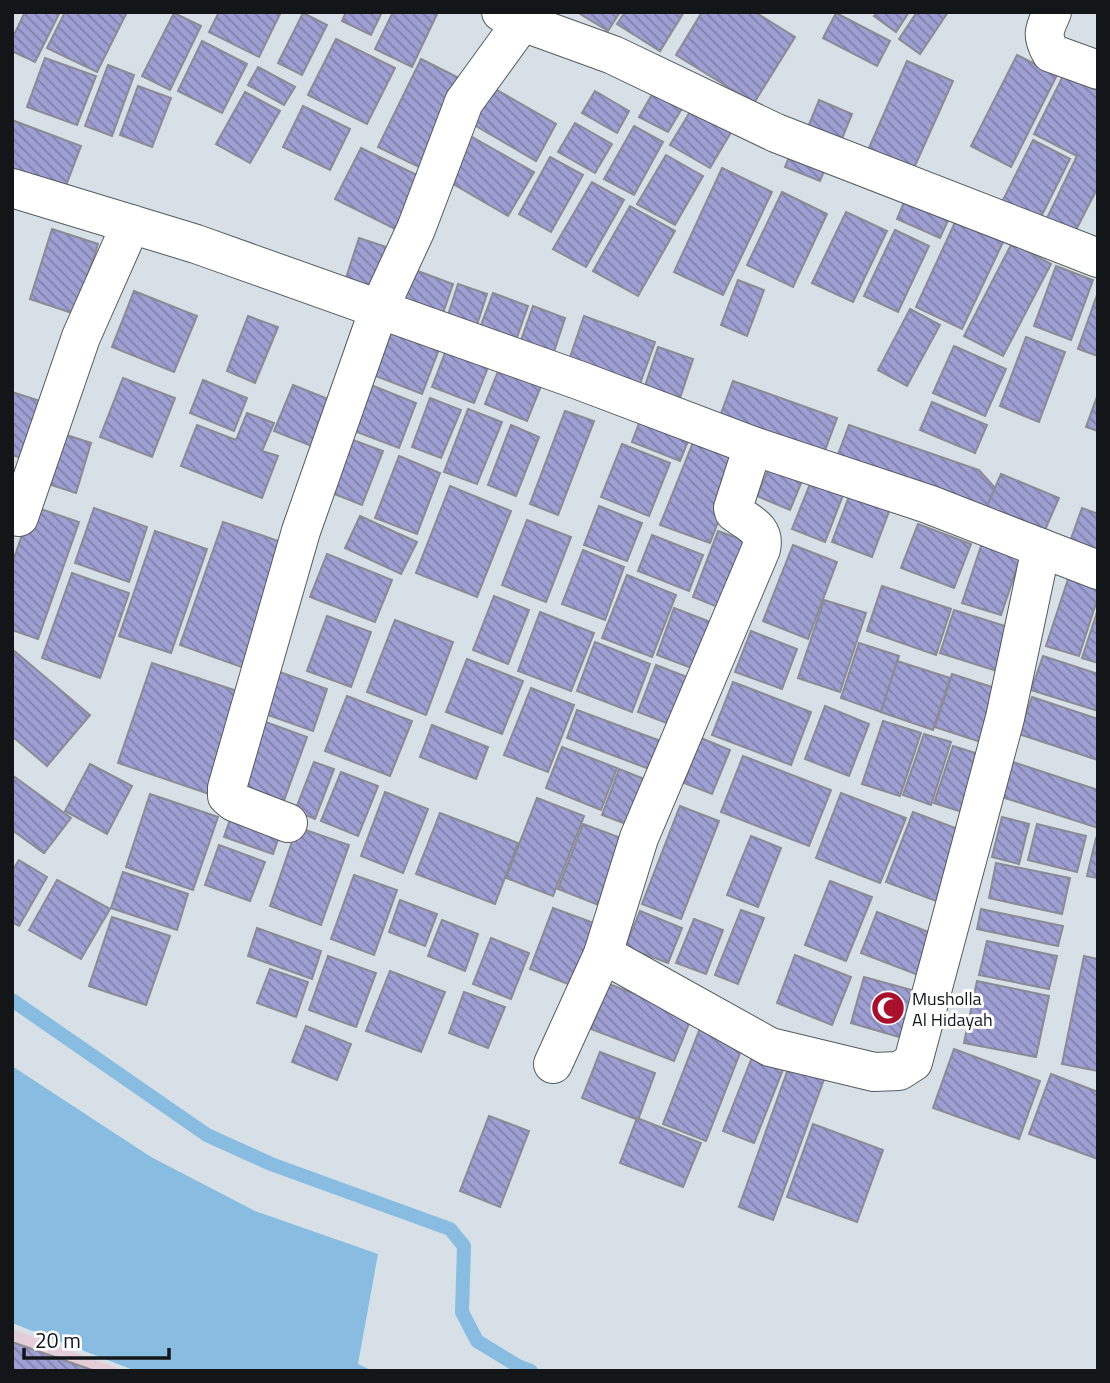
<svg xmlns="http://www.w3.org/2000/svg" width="1110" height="1383" font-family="'Titillium Web',sans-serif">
	<defs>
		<pattern id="building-back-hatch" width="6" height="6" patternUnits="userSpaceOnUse" patternTransform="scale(1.75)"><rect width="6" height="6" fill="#9e9fd2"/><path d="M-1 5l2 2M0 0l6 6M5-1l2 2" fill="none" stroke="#8081aa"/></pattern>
	</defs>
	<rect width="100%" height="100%" fill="#d7e0e7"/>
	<polygon fill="#e5cdd8" points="12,1329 125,1371 12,1371"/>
	<polygon fill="#88bce0" points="12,1066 151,1157 255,1211 378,1254 358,1364 373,1371 136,1371 12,1323"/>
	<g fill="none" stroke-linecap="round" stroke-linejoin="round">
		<polyline stroke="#88bce0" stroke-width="14" points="12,1000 207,1135 271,1164 450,1229 464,1246 462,1312 477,1341 518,1366 531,1371"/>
	</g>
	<g fill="url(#building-back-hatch)" stroke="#8a8b94" stroke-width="2">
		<polygon points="25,12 60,12 35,62 12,51 12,39"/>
		<polygon points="65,12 127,12 97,72 47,48"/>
		<polygon points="219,12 281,12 259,57 209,32"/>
		<polygon points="346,12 382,12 371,35 342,21"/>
		<polygon points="393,12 438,12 412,67 375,49"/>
		<polygon points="577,12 620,12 608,31"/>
		<polygon points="625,12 684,12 660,51 617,24"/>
		<polygon points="702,12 755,12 795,37 754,103 676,55"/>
		<polygon points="877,12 909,12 896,32 874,16"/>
		<polygon points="917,12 948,12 920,54 899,39"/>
		<polygon points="174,13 201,26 170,90 142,76"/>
		<polygon points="303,13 327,25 302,75 278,63"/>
		<polygon points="836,13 890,41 877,66 823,38"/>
		<polygon points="336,39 395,68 367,124 308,95"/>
		<polygon points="202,41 247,64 222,113 178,91"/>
		<polygon points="1017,55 1057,75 1011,167 971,146"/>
		<polygon points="45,58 96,76 77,125 27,107"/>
		<polygon points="421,59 465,81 421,168 378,147"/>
		<polygon points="907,61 953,81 910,177 865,157"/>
		<polygon points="108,65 134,75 112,136 85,126"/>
		<polygon points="258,67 295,87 284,105 248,85"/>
		<polygon points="1067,68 1098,84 1098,187 1075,232 1047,218 1077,156 1034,134"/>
		<polygon points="658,84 687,100 668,132 639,117"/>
		<polygon points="138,86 171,98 152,147 120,135"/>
		<polygon points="490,86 556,124 536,161 469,122"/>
		<polygon points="595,91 629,111 617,133 582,113"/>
		<polygon points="245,92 280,111 250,163 216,144"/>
		<polygon points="819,100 852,114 841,141 808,127"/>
		<polygon points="696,102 736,124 710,168 670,145"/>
		<polygon points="303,106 350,129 330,170 283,147"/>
		<polygon points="12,120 81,146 62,196 12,178"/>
		<polygon points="575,123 612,144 595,173 558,152"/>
		<polygon points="634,126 663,142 634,195 604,179"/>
		<polygon points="465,133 534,172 508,216 441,177"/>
		<polygon points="1033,140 1070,159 1037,225 1000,206"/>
		<polygon points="793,147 828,161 820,181 785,167"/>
		<polygon points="361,148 421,177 395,229 335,199"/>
		<polygon points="666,155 703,176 675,225 637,204"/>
		<polygon points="550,157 583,175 551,232 519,214"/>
		<polygon points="722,168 772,192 723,295 674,272"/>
		<polygon points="592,182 624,200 586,267 553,249"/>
		<polygon points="782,192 827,214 793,287 747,265"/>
		<polygon points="907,195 951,214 940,238 897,219"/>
		<polygon points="630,206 675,231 638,296 593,271"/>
		<polygon points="846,212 887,231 853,302 812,283"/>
		<polygon points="957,218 1004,240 962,329 916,307"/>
		<polygon points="52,229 98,244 75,314 30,299"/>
		<polygon points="895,230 929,246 898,312 864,296"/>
		<polygon points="359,238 398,251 383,297 344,284"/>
		<polygon points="1012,243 1051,264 1003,356 964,336"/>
		<polygon points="1056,266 1093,280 1071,340 1034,326"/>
		<polygon points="415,270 453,284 442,316 403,303"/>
		<polygon points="738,280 764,290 747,336 721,325"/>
		<polygon points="458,284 487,294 475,331 446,321"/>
		<polygon points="134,291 197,316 174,372 112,347"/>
		<polygon points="1098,292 1098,356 1078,349"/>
		<polygon points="493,293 528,306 516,340 480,328"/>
		<polygon points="533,306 565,318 551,361 518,349"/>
		<polygon points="910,309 940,325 907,386 878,370"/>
		<polygon points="390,315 444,336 422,394 368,373"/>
		<polygon points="248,316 278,327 255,383 227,371"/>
		<polygon points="584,316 655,342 640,384 569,360"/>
		<polygon points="1026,337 1065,352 1039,422 1000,406"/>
		<polygon points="450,340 492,357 474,403 432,387"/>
		<polygon points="954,346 1006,369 985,416 933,393"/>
		<polygon points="658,347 693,359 678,404 643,392"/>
		<polygon points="499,369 541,386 527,421 485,404"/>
		<polygon points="123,378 175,398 152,457 100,437"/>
		<polygon points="203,380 247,398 234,431 190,413"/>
		<polygon points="733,381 837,418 823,456 719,419"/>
		<polygon points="366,383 416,403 399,448 349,429"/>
		<polygon points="293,385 333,401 314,447 274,431"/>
		<polygon points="12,392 43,402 25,459 12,455"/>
		<polygon points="1098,394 1098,431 1086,427"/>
		<polygon points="430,398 461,410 441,458 412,447"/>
		<polygon points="932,402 987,425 975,453 920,430"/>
		<polygon points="468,409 502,422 477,484 444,472"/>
		<polygon points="644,410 693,429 680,461 632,442"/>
		<polygon points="565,411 594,421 558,515 530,504"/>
		<polygon points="247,413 274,423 262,451 278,456 262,498 181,466 197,425 236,440"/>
		<polygon points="511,425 539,437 516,496 488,485"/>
		<polygon points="849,425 979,470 1041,539 836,460"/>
		<polygon points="51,430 91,443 76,493 36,480"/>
		<polygon points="345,437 383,451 362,505 324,490"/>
		<polygon points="694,440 742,459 710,543 660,525"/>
		<polygon points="622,444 670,463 649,516 601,497"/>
		<polygon points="399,456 440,473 417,534 375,518"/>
		<polygon points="771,463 804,476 790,510 757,496"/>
		<polygon points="816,469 848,482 825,542 792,529"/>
		<polygon points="1001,474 1059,498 1041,539 983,515"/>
		<polygon points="854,483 894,498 872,557 832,542"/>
		<polygon points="450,486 511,511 477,597 416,573"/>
		<polygon points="32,506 79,522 38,639 12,630 12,564"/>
		<polygon points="599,506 642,523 627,561 584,545"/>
		<polygon points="94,508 147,527 129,582 75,563"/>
		<polygon points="1082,508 1098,514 1098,561 1067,550"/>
		<polygon points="360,516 417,542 401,574 345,548"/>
		<polygon points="527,520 571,537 546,602 502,585"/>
		<polygon points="223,522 290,545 247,669 180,645"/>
		<polygon points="918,524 971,544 954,588 901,568"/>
		<polygon points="155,531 207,549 171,653 119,636"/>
		<polygon points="718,531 756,545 730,612 693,597"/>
		<polygon points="652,535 703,555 689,591 638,571"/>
		<polygon points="982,543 1021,556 1001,615 962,603"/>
		<polygon points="793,545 837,562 808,639 763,621"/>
		<polygon points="583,550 624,567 605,620 562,604"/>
		<polygon points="327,554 392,580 375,622 310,597"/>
		<polygon points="1072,567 1098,576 1098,597 1079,656 1046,646"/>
		<polygon points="72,573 129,593 100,678 42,658"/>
		<polygon points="627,575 676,595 652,657 602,638"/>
		<polygon points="882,586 951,609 936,655 867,631"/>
		<polygon points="494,596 529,610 508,664 473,650"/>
		<polygon points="824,600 866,613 840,692 798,678"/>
		<polygon points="674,608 721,626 702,672 657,655"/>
		<polygon points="1098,609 1098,663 1082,658"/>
		<polygon points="954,610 1014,629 1000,672 940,653"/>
		<polygon points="540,612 594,633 571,691 518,671"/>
		<polygon points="327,616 371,632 351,687 307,671"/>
		<polygon points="395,620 453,642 426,715 367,692"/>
		<polygon points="751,631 797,649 782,689 735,672"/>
		<polygon points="595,642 650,664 632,712 577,691"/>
		<polygon points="859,643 899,656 881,712 841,698"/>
		<polygon points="12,649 90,715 47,766 12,736"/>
		<polygon points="1043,656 1098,674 1098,711 1031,690"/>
		<polygon points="467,659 523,681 502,734 446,712"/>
		<polygon points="897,661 950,678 933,730 881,712"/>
		<polygon points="152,663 243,693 209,794 118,763"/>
		<polygon points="656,665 700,682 682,729 638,712"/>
		<polygon points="277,671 327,689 313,731 262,713"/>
		<polygon points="952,674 1007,692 990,745 935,727"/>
		<polygon points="733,682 811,712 791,765 712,735"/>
		<polygon points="531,688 574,705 548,772 504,755"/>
		<polygon points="347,696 412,721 390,776 325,751"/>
		<polygon points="1032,697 1098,719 1098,760 1019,734"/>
		<polygon points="825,706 869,724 849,776 805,759"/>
		<polygon points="577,710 669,744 657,772 567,738"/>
		<polygon points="263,721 307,737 282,806 239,790"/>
		<polygon points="883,721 921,733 900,796 862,784"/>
		<polygon points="432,725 488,747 476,779 420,757"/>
		<polygon points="924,734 951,742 931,805 903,795"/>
		<polygon points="701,738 730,750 712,794 684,783"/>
		<polygon points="953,746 994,759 975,816 934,803"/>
		<polygon points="562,747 617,768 601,810 546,788"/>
		<polygon points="743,756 831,790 809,846 721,812"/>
		<polygon points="314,762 334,769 315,819 295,811"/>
		<polygon points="1013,762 1098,790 1098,828 1002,797"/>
		<polygon points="90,764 132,786 107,834 65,811"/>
		<polygon points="619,769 657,784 639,829 602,815"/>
		<polygon points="341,772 378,786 358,836 321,821"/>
		<polygon points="12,775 71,818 44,853 12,830"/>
		<polygon points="385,792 428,809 403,873 361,856"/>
		<polygon points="841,793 906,818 880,883 816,858"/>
		<polygon points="150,794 218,817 193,890 126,867"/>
		<polygon points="537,798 584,816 553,896 506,878"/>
		<polygon points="680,806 719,821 681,919 642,904"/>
		<polygon points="234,808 283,825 273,854 224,837"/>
		<polygon points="913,812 971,834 944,904 886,882"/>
		<polygon points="440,813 518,843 495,904 416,874"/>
		<polygon points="1002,817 1029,824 1019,864 992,857"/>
		<polygon points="583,824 632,842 606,908 558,889"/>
		<polygon points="1037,824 1086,836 1077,872 1028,860"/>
		<polygon points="297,827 349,845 321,925 270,906"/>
		<polygon points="751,836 781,848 758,907 727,895"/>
		<polygon points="1096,838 1098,838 1098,878 1087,876"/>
		<polygon points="219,845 265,862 250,901 205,885"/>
		<polygon points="19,860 47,877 19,926 12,922 12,871"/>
		<polygon points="996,863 1070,878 1062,914 989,898"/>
		<polygon points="123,872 188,894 177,930 111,908"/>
		<polygon points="354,875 397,890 374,955 331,939"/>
		<polygon points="57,880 110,909 81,959 29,930"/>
		<polygon points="830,881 872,897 846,961 805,945"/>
		<polygon points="400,900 437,914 425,946 389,932"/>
		<polygon points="553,908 602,926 578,988 530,969"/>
		<polygon points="981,909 1063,926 1058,946 977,929"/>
		<polygon points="741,910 764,918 738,984 715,975"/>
		<polygon points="640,911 682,928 668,963 625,947"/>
		<polygon points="877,912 934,934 918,975 861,953"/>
		<polygon points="112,917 170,936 146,1005 89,986"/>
		<polygon points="694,919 723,930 706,974 676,963"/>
		<polygon points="442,920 478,934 465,971 428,956"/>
		<polygon points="257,928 321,951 312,979 248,956"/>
		<polygon points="491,938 529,953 511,999 473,984"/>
		<polygon points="987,941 1057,956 1049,989 979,975"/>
		<polygon points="795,955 851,977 832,1025 777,1003"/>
		<polygon points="328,956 376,973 356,1027 309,1010"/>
		<polygon points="1084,956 1098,959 1098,1071 1062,1064"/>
		<polygon points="270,969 308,982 296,1017 257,1003"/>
		<polygon points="390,971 445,992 421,1052 366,1031"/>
		<polygon points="864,977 926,994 913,1041 851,1023"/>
		<polygon points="977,981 1049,996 1036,1057 964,1043"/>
		<polygon points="609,984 692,1016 674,1061 591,1029"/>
		<polygon points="464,992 505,1007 488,1048 449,1033"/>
		<polygon points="702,1023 745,1040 706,1141 663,1124"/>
		<polygon points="306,1026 351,1044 337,1080 292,1062"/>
		<polygon points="954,1049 1040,1081 1019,1139 933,1108"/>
		<polygon points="600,1052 655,1073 638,1120 582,1098"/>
		<polygon points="753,1055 784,1067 754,1143 723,1131"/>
		<polygon points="793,1055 828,1068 773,1220 739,1207"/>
		<polygon points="1051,1074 1098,1092 1098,1159 1029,1134"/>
		<polygon points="489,1116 529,1131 500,1207 460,1191"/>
		<polygon points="637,1118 701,1143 683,1187 620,1163"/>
		<polygon points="813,1124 883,1150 857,1222 787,1197"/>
		<polygon points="12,1342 95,1371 12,1371"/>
	</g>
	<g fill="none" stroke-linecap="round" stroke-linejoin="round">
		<g stroke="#545b61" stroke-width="40">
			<g id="street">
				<polyline points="501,12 522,22 613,55 776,133 1098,258"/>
				<path d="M 1052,12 C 1044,30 1041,35 1051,53 L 1098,70"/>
				<polyline points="12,188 196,244 581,381 753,446 928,504 1041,548 1005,718 913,1062 899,1071 874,1072 770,1047 603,954"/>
				<polyline points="19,517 81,337 131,224"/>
				<polyline points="1041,548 1098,570"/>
				<polyline points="288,823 234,802 227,796 227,788 301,531 379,309 416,229 464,102 522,22"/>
				<path d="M 553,1064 L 603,954 L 639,838 L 761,549 C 766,528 748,523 734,512 L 733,508 L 753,446"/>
			</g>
		</g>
		<use href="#street" stroke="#fff" stroke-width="38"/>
	</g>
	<defs>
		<g id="mosque-disc" transform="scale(1.75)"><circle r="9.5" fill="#a8112d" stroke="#fff"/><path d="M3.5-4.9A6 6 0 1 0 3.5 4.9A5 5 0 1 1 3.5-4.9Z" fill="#fff"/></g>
	</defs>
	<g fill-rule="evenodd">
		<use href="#mosque-disc" x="888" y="1008"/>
	</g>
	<g text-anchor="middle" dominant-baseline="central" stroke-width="6" stroke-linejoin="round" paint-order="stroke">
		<g font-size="18" fill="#131619" stroke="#fff" text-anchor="start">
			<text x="912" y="998">Musholla<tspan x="912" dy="21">Al Hidayah</tspan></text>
		</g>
	</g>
	<rect width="1110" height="1383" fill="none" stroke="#131619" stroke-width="28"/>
	<path d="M24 1348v10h145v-10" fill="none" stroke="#131619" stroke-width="3.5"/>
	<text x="35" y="1348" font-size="21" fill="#131619" stroke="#ffffff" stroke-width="5" paint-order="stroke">20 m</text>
</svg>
